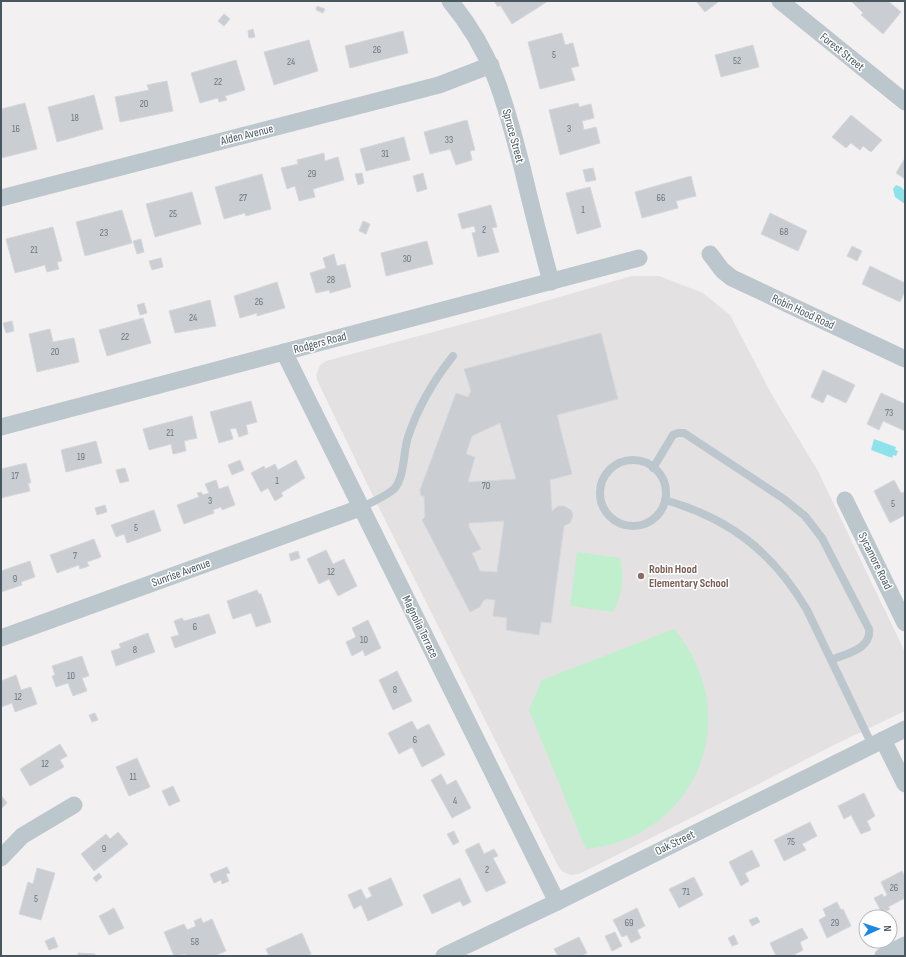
<svg xmlns="http://www.w3.org/2000/svg" width="906" height="957" font-family="'Sofia Sans Condensed',sans-serif">
	<rect width="100%" height="100%" fill="#f3f0f1"/>
	<polygon fill="#e4e1e3" points="632,276 659,276 703,293 730,315 772,395 818,471 905,652 905,711 834,745 745,791 579,874 571,875 563,872 558,866 375,500 317,380 316,375 320,365 326,361 511,311"/>
	<g fill="#c0efcd">
		<path d="M 577,552 L 620,558 C 625,576 622,595 613,612 L 570,606 Z"/>
		<path d="M 674,629 C 746,715 698,837 586,849 L 529,710 L 542,680 Z"/>
	</g>
	<g fill="#8ee2eb">
		<polygon points="896,185 901,187 905,191 905,204 895,197 893,189"/>
		<polygon points="874,439 896,447 895,450 898,451 896,456 893,455 892,458 871,450"/>
	</g>
	<g fill="#caced3" stroke="#d4d7db" fill-rule="evenodd">
		<polygon points="494,1 548,1 512,24 500,5 498,7"/>
		<polygon points="696,1 717,1 718,2 705,12"/>
		<polygon points="851,1 888,1 901,12 883,34 861,15 863,13"/>
		<polygon points="317,6 325,9 323,13 316,10"/>
		<polygon points="224,14 230,19 224,26 218,21"/>
		<polygon points="253,29 255,37 249,38 248,31"/>
		<polygon points="403,31 408,53 350,68 345,46"/>
		<polygon points="562,33 565,45 573,43 579,66 571,68 575,80 540,89 528,42"/>
		<polygon points="309,40 318,71 274,85 264,52"/>
		<polygon points="753,45 759,67 721,77 715,55"/>
		<polygon points="236,60 245,90 225,96 227,100 219,102 218,98 200,103 191,73"/>
		<polygon points="167,81 173,111 120,122 115,97 149,90 147,85"/>
		<polygon points="94,95 103,129 57,142 48,107"/>
		<polygon points="25,103 37,149 1,158 1,109"/>
		<polygon points="578,103 579,107 591,104 594,118 582,121 584,130 596,127 600,143 560,155 549,110"/>
		<polygon points="851,115 882,140 871,152 863,146 860,150 851,143 846,148 832,137"/>
		<polygon points="467,120 475,150 470,151 472,160 456,165 450,149 430,154 424,132"/>
		<polygon points="404,137 410,160 366,171 360,149"/>
		<polygon points="324,153 325,161 338,157 344,180 313,189 315,197 299,201 295,186 287,189 281,168 298,164 297,160"/>
		<polygon points="905,158 905,179 896,173"/>
		<polygon points="593,168 596,180 586,182 583,170"/>
		<polygon points="362,173 364,183 358,185 355,174"/>
		<polygon points="423,173 427,189 417,192 413,176"/>
		<polygon points="262,174 271,209 246,216 245,213 224,219 215,187"/>
		<polygon points="691,176 696,196 676,201 678,208 642,218 635,192"/>
		<polygon points="590,187 601,227 577,234 566,193"/>
		<polygon points="192,192 201,224 155,237 146,204"/>
		<polygon points="491,205 497,227 492,228 499,252 478,257 472,233 476,232 474,226 462,229 458,214"/>
		<polygon points="122,210 132,243 85,256 76,222"/>
		<polygon points="770,213 807,231 798,251 761,234"/>
		<polygon points="363,221 370,224 366,234 359,231"/>
		<polygon points="53,227 62,261 57,262 59,269 47,272 45,265 15,273 6,239"/>
		<polygon points="141,239 144,252 137,254 133,241"/>
		<polygon points="427,241 433,264 386,276 381,253"/>
		<polygon points="852,246 862,251 857,261 847,256"/>
		<polygon points="334,254 337,266 345,264 351,287 330,293 329,290 316,293 310,273 326,268 323,258"/>
		<polygon points="161,258 163,267 152,270 149,261"/>
		<polygon points="870,266 905,283 905,291 900,302 862,284"/>
		<polygon points="277,282 285,308 257,316 257,313 240,318 234,296"/>
		<polygon points="210,300 216,326 175,333 169,311"/>
		<polygon points="144,303 147,313 140,315 137,305"/>
		<polygon points="143,318 151,343 107,356 99,330"/>
		<polygon points="12,321 14,331 6,333 3,323"/>
		<polygon points="50,329 53,342 74,338 79,362 37,372 29,334"/>
		<path d="M 601,333 L 618,399 L 557,415 L 572,474 L 550,480 L 552,511 L 558,506 L 564,506 L 571,510 L 573,516 L 570,523 L 564,526 L 551,623 L 541,622 L 539,635 L 506,630 L 507,618 L 493,616 L 495,600 L 487,599 L 483,601 L 480,607 L 470,612 L 422,520 L 425,517 L 424,496 L 421,496 L 420,490 L 456,393 L 468,397 L 471,391 L 464,369 ZM 500,423 L 516,479 L 468,482 L 475,457 L 466,454 L 472,436 ZM 504,521 L 497,572 L 480,571 L 472,553 L 481,549 L 469,527 L 469,523 Z"/>
		<polygon points="823,370 855,385 846,403 827,394 823,403 811,397"/>
		<polygon points="881,393 905,404 905,431 883,421 879,430 867,424"/>
		<polygon points="251,401 257,422 246,425 248,434 239,437 236,428 230,429 233,439 219,443 210,412"/>
		<polygon points="192,416 197,438 184,441 186,451 173,454 171,444 149,450 143,429"/>
		<polygon points="96,441 102,463 66,472 61,450"/>
		<polygon points="240,460 244,470 232,475 228,465"/>
		<polygon points="296,460 305,478 281,493 283,496 275,501 268,488 261,492 251,473 264,466 265,469 275,464 278,470"/>
		<polygon points="26,463 31,483 28,483 30,491 1,498 1,469"/>
		<polygon points="125,468 129,481 120,483 116,470"/>
		<polygon points="216,480 219,489 228,486 235,505 222,510 221,507 213,510 214,513 184,524 177,505 199,497 197,493 201,492 203,495 209,493 205,484"/>
		<polygon points="894,480 901,493 905,492 905,515 890,523 874,491"/>
		<polygon points="105,505 107,512 97,515 95,508"/>
		<polygon points="154,510 161,531 127,543 124,534 116,537 111,525"/>
		<polygon points="94,539 101,557 87,562 89,566 80,569 79,565 57,573 50,555"/>
		<polygon points="326,550 333,564 344,559 357,586 338,596 329,579 319,584 307,559"/>
		<polygon points="298,551 300,558 291,561 289,554"/>
		<polygon points="30,561 35,577 21,582 22,585 1,592 1,571"/>
		<polygon points="257,590 259,594 261,594 271,622 256,627 251,613 233,619 227,601"/>
		<polygon points="209,614 216,633 175,648 171,637 179,635 174,621 182,618 184,621"/>
		<polygon points="368,620 381,648 365,656 363,650 352,656 346,642 356,637 352,628"/>
		<polygon points="148,633 155,652 116,666 111,651 121,648 119,644"/>
		<polygon points="82,656 89,676 82,678 87,691 73,696 68,683 56,687 52,676 55,675 52,666"/>
		<polygon points="397,671 412,701 393,710 379,680"/>
		<polygon points="16,675 21,690 31,687 37,704 15,712 12,703 1,707 1,681"/>
		<polygon points="95,713 98,720 92,722 89,715"/>
		<polygon points="412,721 417,730 429,724 445,755 422,767 412,747 399,754 388,733"/>
		<polygon points="60,744 67,756 60,760 64,767 30,786 20,769"/>
		<polygon points="137,758 150,787 129,796 116,767"/>
		<polygon points="441,774 447,785 456,780 471,808 452,818 431,780"/>
		<polygon points="173,786 180,801 169,806 162,791"/>
		<polygon points="864,793 875,816 867,821 871,830 861,834 851,815 844,819 838,806"/>
		<polygon points="1,795 7,803 1,809"/>
		<polygon points="810,822 817,836 802,844 806,850 784,861 774,840"/>
		<polygon points="454,831 459,842 453,845 447,834"/>
		<polygon points="118,832 128,844 94,871 81,854 106,834 110,839"/>
		<polygon points="479,843 484,854 494,849 498,856 493,858 506,883 486,892 465,850"/>
		<polygon points="752,850 760,866 745,873 749,881 741,886 729,862"/>
		<polygon points="227,867 230,873 226,874 229,881 222,884 221,880 214,883 210,874"/>
		<polygon points="37,868 55,873 41,920 19,914 28,882 33,884"/>
		<polygon points="902,871 905,877 905,898 888,907 890,909 882,913 874,898 882,894 884,897 887,895 881,882"/>
		<polygon points="99,873 102,877 96,882 93,878"/>
		<polygon points="694,877 703,895 679,908 669,889"/>
		<polygon points="391,878 403,905 368,921 361,905 354,909 348,895 361,889 366,899 372,896 368,888"/>
		<polygon points="460,878 471,902 463,906 460,901 432,914 423,895"/>
		<polygon points="837,902 841,910 843,909 851,926 827,938 819,920 826,916 823,909"/>
		<polygon points="114,908 124,928 109,935 99,916"/>
		<polygon points="637,908 645,926 637,930 641,938 631,943 627,935 622,937 613,920"/>
		<polygon points="757,917 760,922 752,926 749,920"/>
		<polygon points="201,918 203,923 212,919 226,951 214,956 187,956 186,954 174,956 164,932 184,924 187,930 196,926 194,921"/>
		<polygon points="802,928 808,938 800,942 803,950 792,956 776,956 770,943"/>
		<polygon points="615,932 622,946 612,951 605,936"/>
		<polygon points="302,933 311,954 306,956 269,956 266,949"/>
		<polygon points="734,935 738,944 732,946 728,938"/>
		<polygon points="54,937 58,947 49,950 45,941"/>
		<polygon points="579,937 587,953 581,956 558,956 554,949"/>
		<polygon points="78,953 95,954 95,956 78,956"/>
	</g>
	<g fill="none" stroke-linecap="round" stroke-linejoin="round">
		<g stroke="#bcc6cd" stroke-width="8">
			<circle cx="633" cy="493" r="33"/>
			<path d="M 653,468 L 673,435 L 678,433 L 684,433 L 784,499 L 805,516 L 822,538 L 869,629 C 872,649 845,654 831,660"/>
			<path d="M 665,500 C 729,518 773,552 807,610 L 872,745"/>
			<path d="M 360,508 C 371,502 386,497 395,488 C 405,475 403,452 408,437 C 418,407 433,381 453,356"/>
		</g>
		<g stroke="#bcc6cd" stroke-width="17">
			<path d="M 450,1 C 494,54 505,102 522,167 C 531,205 541,244 551,282"/>
			<polyline points="780,1 905,102"/>
			<polyline points="1,198 439,85 491,65"/>
			<polyline points="710,254 722,270 732,278 905,359"/>
			<polyline points="284,352 557,902"/>
			<polyline points="1,427 639,258"/>
			<polyline points="845,500 905,623"/>
			<polyline points="1,638 360,508"/>
			<polyline points="883,740 905,784"/>
			<polyline points="1,858 22,836 74,805"/>
			<polyline points="444,956 557,902 905,729"/>
			<polyline points="883,956 905,945"/>
		</g>
	</g>
	<circle fill="#8d6e63" stroke="#fff" stroke-width="1.5" cx="641" cy="576" r="4"/>
	<g text-anchor="middle" dominant-baseline="central" stroke-width="3" stroke-linejoin="round" paint-order="stroke">
		<g font-size="10" fill="#68747b">
			<text x="377" y="50">26</text>
			<text x="554" y="55">5</text>
			<text x="737" y="61">52</text>
			<text x="291" y="62">24</text>
			<text x="218" y="82">22</text>
			<text x="144" y="104">20</text>
			<text x="75" y="118">18</text>
			<text x="16" y="129">16</text>
			<text x="569" y="129">3</text>
			<text x="449" y="140">33</text>
			<text x="385" y="154">31</text>
			<text x="312" y="174">29</text>
			<text x="243" y="198">27</text>
			<text x="661" y="198">66</text>
			<text x="583" y="210">1</text>
			<text x="173" y="214">25</text>
			<text x="484" y="230">2</text>
			<text x="784" y="232">68</text>
			<text x="104" y="233">23</text>
			<text x="34" y="250">21</text>
			<text x="407" y="259">30</text>
			<text x="331" y="280">28</text>
			<text x="259" y="302">26</text>
			<text x="193" y="318">24</text>
			<text x="125" y="337">22</text>
			<text x="55" y="352">20</text>
			<text x="889" y="413">73</text>
			<text x="170" y="433">21</text>
			<text x="81" y="457">19</text>
			<text x="15" y="476">17</text>
			<text x="277" y="481">1</text>
			<text x="486" y="486">70</text>
			<text x="210" y="501">3</text>
			<text x="893" y="504">5</text>
			<text x="136" y="528">5</text>
			<text x="75" y="556">7</text>
			<text x="331" y="572">12</text>
			<text x="15" y="579">9</text>
			<text x="195" y="627">6</text>
			<text x="364" y="640">10</text>
			<text x="135" y="650">8</text>
			<text x="71" y="676">10</text>
			<text x="395" y="690">8</text>
			<text x="18" y="697">12</text>
			<text x="415" y="740">6</text>
			<text x="45" y="764">12</text>
			<text x="133" y="777">11</text>
			<text x="455" y="801">4</text>
			<text x="791" y="842">75</text>
			<text x="104" y="849">9</text>
			<text x="487" y="870">2</text>
			<text x="894" y="888">26</text>
			<text x="686" y="892">71</text>
			<text x="36" y="899">5</text>
			<text x="629" y="923">69</text>
			<text x="835" y="923">29</text>
			<text x="195" y="942">58</text>
		</g>
		<g font-size="12" fill="#48565e" stroke="#fff">
			<text transform="translate(842 52) rotate(39)">Forest Street</text>
			<text transform="translate(247 135) rotate(-14)">Alden Avenue</text>
			<text transform="translate(513 136) rotate(75)">Spruce Street</text>
			<text transform="translate(803 312) rotate(25)">Robin Hood Road</text>
			<text transform="translate(320 343) rotate(-15)">Rodgers Road</text>
			<text transform="translate(875 561) rotate(64)">Sycamore Road</text>
			<text transform="translate(181 573) rotate(-20)">Sunrise Avenue</text>
			<text transform="translate(420 627) rotate(64)">Magnolia Terrace</text>
			<text transform="translate(675 843) rotate(-26)">Oak Street</text>
		</g>
		<g font-size="12" font-weight="bold" fill="#785e54" stroke="#fff" text-anchor="start">
			<text x="649" y="569">Robin Hood<tspan x="649" dy="14">Elementary School</tspan></text>
		</g>
	</g>
	<rect width="906" height="957" fill="none" stroke="#48565e" stroke-width="4"/>
	<g transform="translate(878 929) rotate(87)"><circle r="19" fill="#ffffff" stroke="#b6bbbf"/>
	<path d="M0-3L7 15L0 10L-7 15Z" fill="#1c88e1"/>
	<text y="-6" font-size="11" font-weight="bold" text-anchor="middle" fill="#48565e">N</text>
	</g>
</svg>
